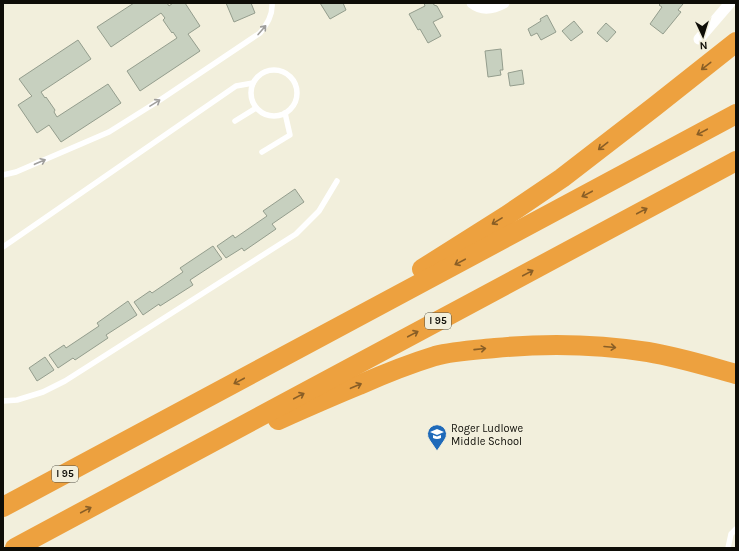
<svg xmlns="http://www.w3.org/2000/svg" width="739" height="551" font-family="Karla,sans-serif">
	<rect width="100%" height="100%" fill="#f2efdc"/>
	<g fill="#c7d0bf" stroke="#949d8d">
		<polygon points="134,3 167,3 169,6 173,3 185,3 200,26 188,34 200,51 140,91 127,71 177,38 173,32 172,33 163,20 165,18 161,13 111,47 97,27"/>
		<polygon points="226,3 251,3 255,13 234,22"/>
		<polygon points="320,3 343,3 346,10 330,19"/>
		<polygon points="424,3 433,3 434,5 437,6 443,17 433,22 441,36 428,43 420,29 418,30 409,14 425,6"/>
		<polygon points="661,3 681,3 683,4 678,10 681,12 663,34 650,24 662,7 659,5"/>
		<polygon points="547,15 556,32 541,40 537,33 531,36 528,29 541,21 540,19"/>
		<polygon points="574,21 583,32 571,41 562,31"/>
		<polygon points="606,23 616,32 607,42 597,33"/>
		<polygon points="78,40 91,59 41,92 45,98 46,97 55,110 54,112 57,117 108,84 121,103 61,142 49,125 37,133 18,105 32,96 30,94 19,79"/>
		<polygon points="501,49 503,70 500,70 501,75 488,77 485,51"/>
		<polygon points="522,70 524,84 510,86 508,73"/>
		<polygon points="295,189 304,202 272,224 276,229 244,251 242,248 226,258 217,246 233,235 235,238 267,216 263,211"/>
		<polygon points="213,246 222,259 190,280 193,285 160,306 159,304 143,315 134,302 150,291 152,293 183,272 180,268"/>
		<polygon points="128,301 137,315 106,335 108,338 75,360 73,358 58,368 49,355 64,345 66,348 99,326 97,323"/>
		<polygon points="45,357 54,370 37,381 29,368"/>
	</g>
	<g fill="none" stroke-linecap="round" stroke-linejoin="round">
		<g stroke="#fff" stroke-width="5.5">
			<circle cx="274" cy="93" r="23"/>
			<polyline points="235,121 256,108"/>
			<polyline points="262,152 290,135 285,113"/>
			<path d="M 3,175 L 16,172 L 109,132 L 160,100 L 260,33 C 267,24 273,15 272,3"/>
			<polyline points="3,247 236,86 253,83"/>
			<polyline points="3,401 17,400 43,392 65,381 296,234 319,211 337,181"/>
			<polyline points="728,548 731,534 736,529"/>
		</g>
		<g stroke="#fff" stroke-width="11">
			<path d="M 472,3 C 482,11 493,9 504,3"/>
			<polyline points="699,39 730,3"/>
		</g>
		<g stroke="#eda13f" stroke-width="20">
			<polyline points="422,269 506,216 562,178 654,107 736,42"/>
			<path d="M 278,420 C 305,408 332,396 359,385 C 384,374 409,364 435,356 C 454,351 475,350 495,348 C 546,343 597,344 648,352 C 678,357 707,366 736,374"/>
			<polyline points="3,507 736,114"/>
			<polyline points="15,548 736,161"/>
		</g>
	</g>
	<defs><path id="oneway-shaft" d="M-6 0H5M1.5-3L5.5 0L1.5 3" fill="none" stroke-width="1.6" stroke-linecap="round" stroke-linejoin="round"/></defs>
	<g stroke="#9f9e9c">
		<use href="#oneway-shaft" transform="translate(262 30) rotate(-49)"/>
		<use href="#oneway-shaft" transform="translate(155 103) rotate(-32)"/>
		<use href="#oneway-shaft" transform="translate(40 162) rotate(-23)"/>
	</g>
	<g stroke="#895e26">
		<use href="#oneway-shaft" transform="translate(706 66) rotate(142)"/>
		<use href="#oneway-shaft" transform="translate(702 132) rotate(152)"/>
		<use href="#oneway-shaft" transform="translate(603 146) rotate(142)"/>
		<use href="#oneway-shaft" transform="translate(587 194) rotate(152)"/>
		<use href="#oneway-shaft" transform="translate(642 211) rotate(-28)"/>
		<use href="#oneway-shaft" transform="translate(497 221) rotate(148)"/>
		<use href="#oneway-shaft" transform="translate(460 262) rotate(152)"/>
		<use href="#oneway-shaft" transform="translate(528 273) rotate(-28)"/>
		<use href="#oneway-shaft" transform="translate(413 334) rotate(-28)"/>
		<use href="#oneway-shaft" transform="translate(610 347) rotate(5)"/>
		<use href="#oneway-shaft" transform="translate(480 349) rotate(-6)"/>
		<use href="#oneway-shaft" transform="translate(239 381) rotate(152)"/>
		<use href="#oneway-shaft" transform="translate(356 386) rotate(-23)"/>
		<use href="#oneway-shaft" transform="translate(299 396) rotate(-28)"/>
		<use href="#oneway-shaft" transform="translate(86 510) rotate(-28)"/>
	</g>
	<defs>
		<g id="school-pin" transform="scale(1)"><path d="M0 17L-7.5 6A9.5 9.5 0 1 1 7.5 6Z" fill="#1f6ab9" stroke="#f2efdc"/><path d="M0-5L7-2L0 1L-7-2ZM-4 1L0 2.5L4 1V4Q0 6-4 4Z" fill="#fff"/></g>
	</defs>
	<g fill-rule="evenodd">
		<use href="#school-pin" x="437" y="434"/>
	</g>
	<g text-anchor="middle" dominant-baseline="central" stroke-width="4" stroke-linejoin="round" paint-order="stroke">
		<g fill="#f2efdc" stroke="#525147" stroke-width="1">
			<rect x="425" y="313" width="26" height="16" rx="3"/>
			<rect x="52" y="466" width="26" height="16" rx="3"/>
		</g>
		<g font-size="10" font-weight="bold" fill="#0e0d07">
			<text x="438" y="321">I 95</text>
			<text x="65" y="474">I 95</text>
		</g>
		<g font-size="11" fill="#0e0d07" stroke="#f2efdc" text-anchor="start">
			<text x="451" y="428">Roger Ludlowe<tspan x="451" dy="13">Middle School</tspan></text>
		</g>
	</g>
	<rect width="739" height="551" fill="none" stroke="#0e0d07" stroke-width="8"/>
	<g transform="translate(703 36) rotate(176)" stroke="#f2efdc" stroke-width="3" paint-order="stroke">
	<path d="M0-3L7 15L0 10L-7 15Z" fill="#0e0d07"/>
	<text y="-6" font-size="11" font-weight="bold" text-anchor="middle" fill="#0e0d07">N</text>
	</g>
</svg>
